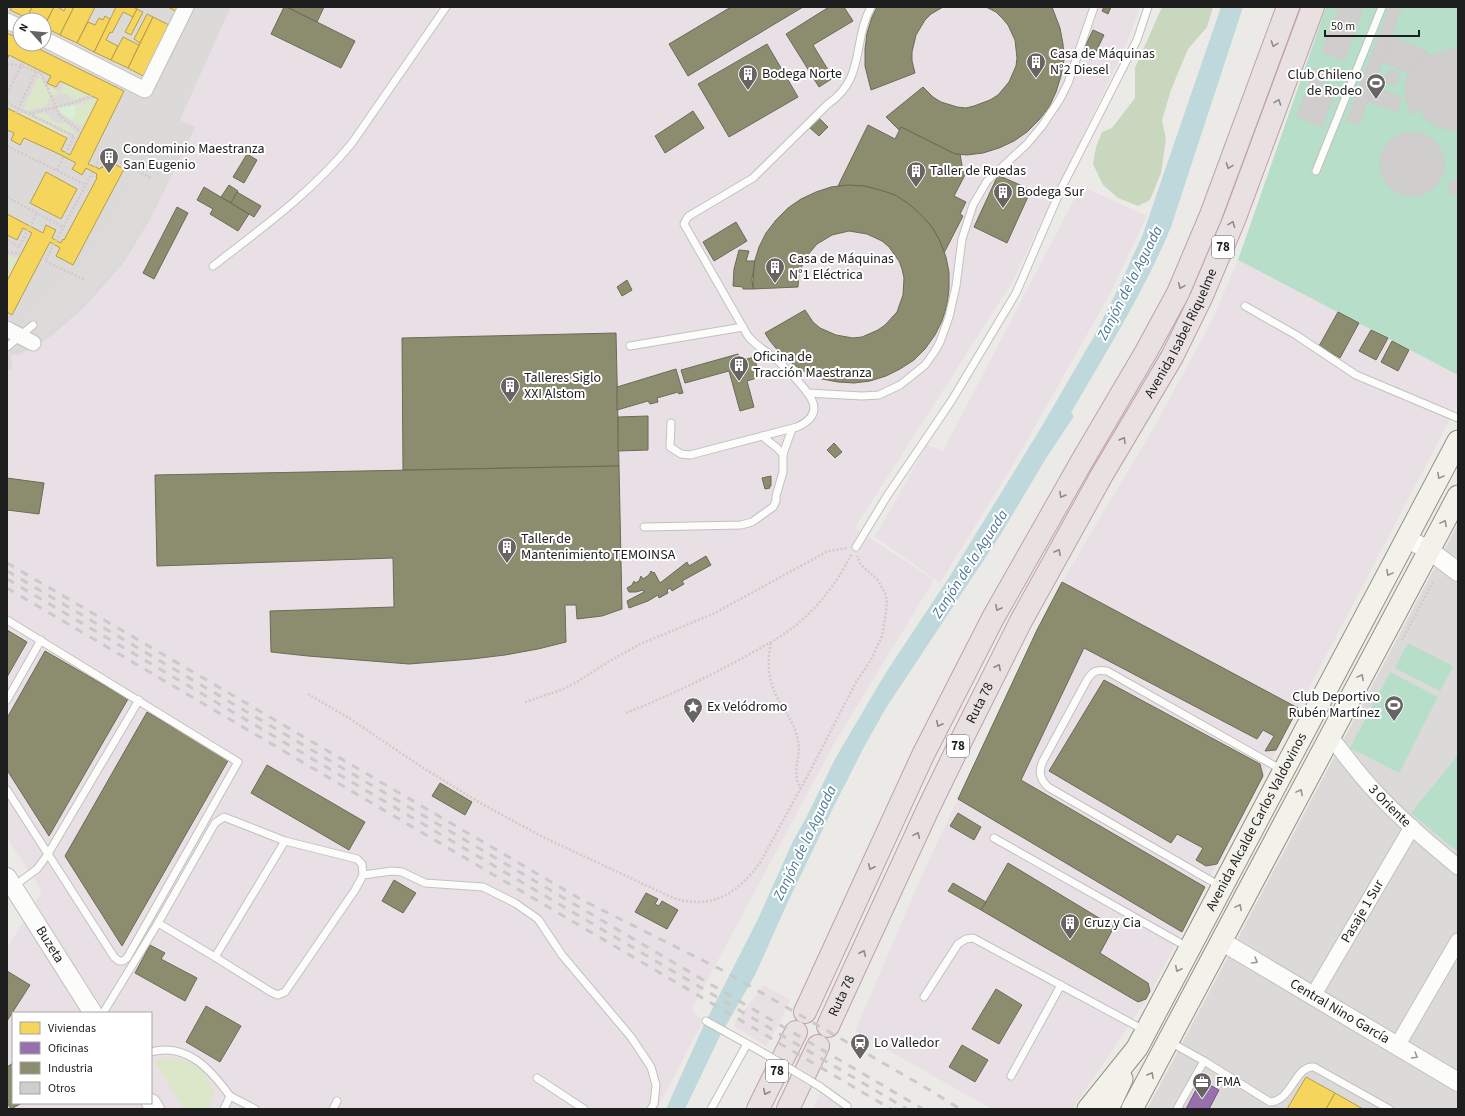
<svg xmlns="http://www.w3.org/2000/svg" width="1465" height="1116" font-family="'Source Sans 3',sans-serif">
	<rect width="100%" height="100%" fill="#eceae7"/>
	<g fill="#dbdad8" fill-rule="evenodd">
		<path d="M 7,7 L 231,7 L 181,119 L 196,127 L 150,220 L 124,263 L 85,307 L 53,335 L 37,346 L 19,355 L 11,356 L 13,369 L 7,371 ZM 20,20 L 44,20 L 44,44 L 20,44 Z"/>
		<polygon points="1458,524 1458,1109 1147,1109"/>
	</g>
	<g fill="#e9e0e6" fill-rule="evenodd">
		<path d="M 231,7 L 1140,7 L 1125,48 L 1013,281 L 855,528 L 934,580 L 834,744 L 692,1009 L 703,1021 L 657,1109 L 7,1109 L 7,948 L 42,891 L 7,838 L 7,371 L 13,368 L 11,356 L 19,355 L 37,346 L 53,335 L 85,307 L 124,263 L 150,220 L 196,127 L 180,120 ZM 13,1013 L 151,1013 L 151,1103 L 13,1103 Z"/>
		<polygon points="1081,186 1147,216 1110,294 1016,460 940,583 875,537 927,445 943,451"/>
		<polygon points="1238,260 1458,375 1458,404 1217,864 1147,999 1073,1109 991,1109 855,1031 922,875 1037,630 1062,582 1157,422 1211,322"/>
		<polygon points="764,985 790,1000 779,1024 766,1046 734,1026 738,1018"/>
		<polygon points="820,1094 848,1109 812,1109"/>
	</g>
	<g fill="#dce6c9">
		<polygon points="40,75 50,97 46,106 27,111 23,109"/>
		<path d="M 65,83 L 89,95 L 74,100 C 67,93 61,91 52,96 L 48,86 L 60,92 Z"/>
		<polygon points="96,98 98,99 84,128 71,120 76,110 76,105"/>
		<polygon points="22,112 68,135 67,138 20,115"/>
		<path d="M 46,112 C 50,120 56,124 65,123 L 79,137 L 34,115 Z"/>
		<polygon points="7,255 19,259 7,281"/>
		<path d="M 170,1057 L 187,1061 L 203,1071 L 215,1093 C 211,1099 212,1104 209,1109 L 184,1109 L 154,1061 Z"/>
	</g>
	<polygon fill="#cad7bf" points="1162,7 1213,7 1207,27 1188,49 1171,90 1162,120 1166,139 1161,173 1150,200 1138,206 1118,198 1103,185 1093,164 1096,147 1102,132 1112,128 1135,98 1135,68"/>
	<polygon fill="#d8efd5" points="76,105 75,115 71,120 61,113 58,108"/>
	<g fill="#b7dec9">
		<polygon points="1326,7 1458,7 1458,375 1238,260"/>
		<polygon points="1408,643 1453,666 1440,691 1395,668"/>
		<polygon points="1390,672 1438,697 1399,773 1350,748"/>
		<polygon points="1458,755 1458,852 1411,813"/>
	</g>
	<polygon fill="#dcdbda" points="146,156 171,171 138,232 119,261 94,292 70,314 47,332 21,318 71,275 92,250 112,218"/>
	<path fill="#bed8db" d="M 1221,7 L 1243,7 L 1171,227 C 1144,292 1106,352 1071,413 L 1074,416 L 1045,460 L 1001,534 L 886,708 L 865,745 L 833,808 L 786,906 L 755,975 L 720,1036 L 685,1109 L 666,1109 L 703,1027 L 758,919 L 793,841 L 806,818 L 835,759 L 885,674 L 950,576 L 1042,426 L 1093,338 L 1116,293 L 1143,234 Z"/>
	<g fill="#f6d55c" stroke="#b59e49">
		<polygon points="12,7 32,7 27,18 10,10"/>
		<polygon points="32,7 54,7 44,26 44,20 30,20 27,18"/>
		<polygon points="54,7 59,7 59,8 64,11 66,7 74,7 60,35 44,27"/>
		<polygon points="74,7 95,7 77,43 60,35"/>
		<polygon points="116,7 133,7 137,9 133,17 123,12 112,33 110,32 106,40 118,46 111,60 94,52"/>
		<polygon points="168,7 180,7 177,12"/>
		<polygon points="137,9 143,12 131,35 125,32"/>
		<polygon points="147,14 153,17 140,43 134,39"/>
		<polygon points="105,16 110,19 94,52 77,43 88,22 95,25 99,18 103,20"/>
		<polygon points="153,17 171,26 145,77 128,68"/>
		<polygon points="7,33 20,39 20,44 29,44 124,91 88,164 100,169 101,167 102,168 106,160 124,169 73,265 56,256 60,248 50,242 12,315 7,312 7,281 32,233 23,228 17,240 7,235 7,214 43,233 46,225 56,230 52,238 61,243 63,239 64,240 97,178 96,177 97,174 86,168 82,175 72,169 76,163 59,154 24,138 20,145 11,140 14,133 7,130 7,108 67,138 61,150 70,155 98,99 60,81 56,87 47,83 51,76 9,55 7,60"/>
		<polygon points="123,37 139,45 128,68 111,60"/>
		<polygon points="46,172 77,189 61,219 30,203"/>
		<polygon points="1306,1077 1335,1093 1326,1109 1287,1109"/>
		<polygon points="1335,1093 1363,1109 1326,1109"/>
	</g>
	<polygon fill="#9970ab" stroke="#745781" points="1201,1080 1219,1090 1209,1109 1186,1109"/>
	<g fill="#8c8c6e" stroke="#6b6b56">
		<polygon points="284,7 287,7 355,41 341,68 271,34"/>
		<polygon points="287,7 324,7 317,22"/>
		<polygon points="731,7 803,7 688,76 669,44"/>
		<polygon points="829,7 844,7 853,21 813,45 833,78 819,87 786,34"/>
		<polygon points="877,7 943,7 931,14 925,20 916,35 912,52 912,61 915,73 871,90 865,66 865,49 867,33 872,17"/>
		<polygon points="986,7 1052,7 1060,28 1063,44 1064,60 1061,76 1056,92 1049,107 1039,120 1027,132 1014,141 999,148 983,153 967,155 955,154 901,127 899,130 886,117 923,87 933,97 941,102 957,107 966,108 974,106 990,100 998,95 1009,82 1016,66 1017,58 1015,40 1008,25 1002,18 996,12"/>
		<polygon points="1104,7 1111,7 1108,14 1102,11"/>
		<polygon points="1093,30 1104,35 1092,60 1081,55"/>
		<polygon points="767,44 798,97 729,137 698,84"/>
		<polygon points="693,111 704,128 665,153 655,136"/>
		<polygon points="819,118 828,127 819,136 810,128"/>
		<polygon points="868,125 895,139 901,127 955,154 960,154 963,171 966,173 954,196 966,202 960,214 963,216 944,253 940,241 932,227 921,215 909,204 895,195 880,190 864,186 838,186"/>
		<polygon points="247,154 257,160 244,183 233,177"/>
		<polygon points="998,175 1031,190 1007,243 974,227"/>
		<polygon points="229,185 238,191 231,203 221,197"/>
		<polygon points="848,185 864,186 880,190 895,195 909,204 921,215 932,227 940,241 946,257 949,272 949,289 947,305 942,321 935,335 925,349 914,360 900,369 886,376 870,381 854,383 838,382 822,379 807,373 793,364 780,353 770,341 765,333 805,310 813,322 820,328 836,335 853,338 862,337 878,330 885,325 897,312 903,295 904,278 902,269 899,261 889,247 882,241 867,234 849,231 832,235 817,244 806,257 799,273 798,287 753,289 754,263 759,247 766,233 776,220 788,208 801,199 816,192 831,187"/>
		<polygon points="204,187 249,214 238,231 210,214 213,209 197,200"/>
		<polygon points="237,192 261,206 254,217 231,203"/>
		<polygon points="177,207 188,213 154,279 143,273"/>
		<polygon points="736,222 747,241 714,261 703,242"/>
		<polygon points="739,250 749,251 746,261 755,261 752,279 753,289 743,289 743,287 733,286 734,269"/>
		<polygon points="627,280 632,290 622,296 617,287"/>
		<polygon points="1338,312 1359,323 1340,358 1319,346"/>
		<polygon points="1371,330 1388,338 1376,360 1359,351"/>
		<polygon points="616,333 619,466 403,470 402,338"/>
		<polygon points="1392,341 1409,350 1398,371 1381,362"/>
		<polygon points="738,354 740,361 754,357 760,377 747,381 754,407 740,411 729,371 685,383 681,370"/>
		<polygon points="676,369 683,393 679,394 678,392 657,398 658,402 650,404 648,401 617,410 617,387"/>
		<polygon points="648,416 648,450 618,451 618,417"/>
		<polygon points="834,443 842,452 835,458 827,450"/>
		<polygon points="619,466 622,609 602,616 577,619 576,605 565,605 566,642 538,649 505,655 472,659 409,664 308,656 271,652 270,611 394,607 393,558 157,566 155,475"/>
		<polygon points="771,476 771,486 769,486 770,488 765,489 762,478"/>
		<polygon points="7,478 44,483 39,514 7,510"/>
		<polygon points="706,556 711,565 682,581 684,584 672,591 670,588 667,590 668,593 659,598 658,595 648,601 629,608 627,601 644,592 643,590 636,592 629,592 627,588 632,585 634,581 635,583 639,581 641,576 643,579 649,575 651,571 653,573 654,572 660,583 687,562 689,566"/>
		<polygon points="1062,582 1298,708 1276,750 1265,751 1274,736 1263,730 1257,739 1084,648 1021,780 1205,887 1182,932 958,799 1037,630"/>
		<polygon points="7,630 27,642 7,677"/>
		<polygon points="45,651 128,699 49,836 7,770 7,718"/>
		<polygon points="1104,680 1260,764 1263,776 1217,864 1206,866 1196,860 1203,848 1177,834 1171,843 1049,771"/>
		<polygon points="147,712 229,759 122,946 65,856"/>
		<polygon points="267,765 365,822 349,850 251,793"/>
		<polygon points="440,783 472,802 465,815 432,796"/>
		<polygon points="958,813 981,827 974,840 950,826"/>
		<polygon points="1008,863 1114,927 1100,953 1148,983 1150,991 1146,999 1138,1002 981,910"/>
		<polygon points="394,880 416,893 403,913 382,901"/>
		<polygon points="953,883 986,902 981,910 948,891"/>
		<polygon points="646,893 658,899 655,904 659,906 662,901 678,910 667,929 635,912"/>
		<polygon points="150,945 165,953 161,959 197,978 185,1001 135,973"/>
		<polygon points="7,971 30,985 7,1021"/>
		<polygon points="996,989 1022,1005 999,1044 972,1029"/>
		<polygon points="206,1006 241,1026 220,1062 186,1042"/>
		<polygon points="962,1045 988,1060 975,1082 949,1067"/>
		<polygon points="13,1063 13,1103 22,1103 11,1109 7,1103 7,1067"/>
	</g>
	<g fill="#d0cecc" stroke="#cfcbc9">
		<polygon points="1339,7 1357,7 1363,9 1344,61 1322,52"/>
		<polygon points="1390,7 1402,7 1359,125 1347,121"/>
		<polygon points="1391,36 1426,51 1413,65 1409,73 1381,62"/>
		<polygon points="1458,49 1458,130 1450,130 1436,126 1426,119 1419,109 1412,114 1405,98 1406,80 1413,65 1426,51 1431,57 1438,53 1447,50"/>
		<polygon points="1315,68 1327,73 1320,92 1333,97 1322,126 1297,117"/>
		<circle cx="1392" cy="78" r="7"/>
		<polygon points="1372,87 1401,97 1397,111 1368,101"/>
		<circle cx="1412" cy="164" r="32"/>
		<polygon points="1452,181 1458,182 1458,193 1452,194 1449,191 1449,184"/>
	</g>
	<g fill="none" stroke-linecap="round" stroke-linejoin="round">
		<g stroke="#c2c1bf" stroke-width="9">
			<g id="service">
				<polyline points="1316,171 1382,7"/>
				<path d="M 213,266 C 262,228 312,192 352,143 L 446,7"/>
				<polyline points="1245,306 1296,335 1356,375 1458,418"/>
				<polyline points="630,346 743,327"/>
				<polyline points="7,347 33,325"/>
				<polyline points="808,393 862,396 879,395 900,385 909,378 925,365 935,351 940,342 949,317 956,286 962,239 973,205 987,181 1027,144 1042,126 1060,99 1068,83 1094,7"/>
				<path d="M 671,423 L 670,447 L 681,454 L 690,455 L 797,427 C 828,413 810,394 794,377 C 787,370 780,362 772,356 C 763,349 755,345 748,336 L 684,224 L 687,218 L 689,216 L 753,178 L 828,104 C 866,78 852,42 871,7"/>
				<polyline points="762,436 776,447 783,454"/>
				<polyline points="644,527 741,525 752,522 773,507 776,501 776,496 783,472 783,454 792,429"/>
				<polyline points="856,547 887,496 952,400 1016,293 1061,189 1137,40 1148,7"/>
				<polyline points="7,620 238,762 127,958 123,961 119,961 114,957 7,790"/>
				<polyline points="7,700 41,640"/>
				<polyline points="994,838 1189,948"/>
				<polyline points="285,841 215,957 158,923 215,823 224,817 285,841 357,859 362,864 363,875"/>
				<polyline points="14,886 37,869 48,854 139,700"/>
				<path d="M 1220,886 L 1048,787 C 1040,779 1038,772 1043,761 L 1087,680 C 1092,672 1096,669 1107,671 L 1282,770"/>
				<polyline points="215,957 271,992 278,995 285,992 355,890 363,875 392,871 402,872 425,883 483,887 515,903 538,919 562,955 631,1037 651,1067 656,1085 654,1104 651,1109"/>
				<polyline points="924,997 958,944 966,939 973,938 1144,1030"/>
				<polyline points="103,1013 158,923"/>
				<polyline points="706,1021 767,1055"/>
				<path d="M 1170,1042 L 1204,1061 L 1270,1102 C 1292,1101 1295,1065 1314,1067 L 1389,1109"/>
				<path d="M 151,1052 C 187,1042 211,1070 230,1096 L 224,1109"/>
				<polyline points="1011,1076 1061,985"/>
				<polyline points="537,1078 584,1109"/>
				<polyline points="819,1086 847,1106"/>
				<polyline points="230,1096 255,1109"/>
				<polyline points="333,1109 337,1101"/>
				<polyline points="711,1109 747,1044"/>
				<polyline points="1177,1109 1204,1061"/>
			</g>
		</g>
		<g stroke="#c2c1bf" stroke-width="17">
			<g id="minor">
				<polyline points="7,21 20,27"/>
				<polyline points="44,39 145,90 186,7"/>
				<polyline points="7,329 33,343"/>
				<path id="s1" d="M 1330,736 C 1344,754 1357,772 1372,788 C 1398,817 1428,842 1458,867"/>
				<path id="s2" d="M 1313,996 L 1412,827"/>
				<polyline points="1397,1046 1458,941"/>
			</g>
		</g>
		<g stroke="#c2c1bf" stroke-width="20">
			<g id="tertiary">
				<polyline points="1407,539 1429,550 1458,572"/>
				<path id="s3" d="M 7,877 L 93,1013"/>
				<path id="s4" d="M 1221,941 L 1458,1082"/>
				<polyline points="151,1103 155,1109"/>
			</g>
		</g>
		<g stroke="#939381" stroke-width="23">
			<g id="secondary">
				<path id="s5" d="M 1088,1109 L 1137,1048 L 1458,441"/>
				<polyline points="1108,1109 1122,1079"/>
				<polyline points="1132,1109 1458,496"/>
			</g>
		</g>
		<g stroke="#bea1ac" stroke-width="24">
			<g id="motorway">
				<polyline points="805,1012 923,755 993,618 1082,461 1146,352 1178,293 1211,215 1288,7"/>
				<path id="s6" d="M 828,1026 L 928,809 L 963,737 L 1021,621 L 1103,473 L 1172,357 L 1201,298 L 1234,220 L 1313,7"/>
				<polyline points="758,1109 796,1032"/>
				<polyline points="788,1109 818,1046"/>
			</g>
		</g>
		<g stroke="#d5c9c8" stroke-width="2.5" stroke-dasharray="2 2" stroke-linecap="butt">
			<polyline points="7,64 21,66 41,73 60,116 81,132"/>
			<polyline points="7,94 23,62"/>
			<polyline points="7,103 74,136 66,153"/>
			<polyline points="16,113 37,70"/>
			<polyline points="29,114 75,102 92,96"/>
			<polyline points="7,146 86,185"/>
			<polyline points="95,167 102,153 151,178"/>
			<polyline points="57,170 63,157"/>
			<polyline points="7,197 63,227"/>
			<polyline points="30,227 37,213"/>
			<polyline points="7,240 19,247 28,230"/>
			<polyline points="56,241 93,171"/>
			<polyline points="54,244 45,261 85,280"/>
			<polyline points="7,252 21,254"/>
			<polyline points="1402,640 1433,582"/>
			<path d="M 771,643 C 767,661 768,680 777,697 C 785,713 795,722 798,741 C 802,759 790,771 801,789"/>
			<path d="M 308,694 L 349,718 L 417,764 L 482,804 L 545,838 L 671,897 C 711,911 738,894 761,861 L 808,775 L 856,682 L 871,660 L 882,636 L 886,612 L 887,600 L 885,593 L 877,579 L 861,565 L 857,556"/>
			<polyline points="525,702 561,690 577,682 608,662 640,644 713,614 828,551 848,548"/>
			<path d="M 626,713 C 669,696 710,676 750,654 C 769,643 787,634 803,619 C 823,601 840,578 852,553"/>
		</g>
		<use href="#service" stroke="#fcfcfb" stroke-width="7"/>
		<use href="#minor" stroke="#fcfcfb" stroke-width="15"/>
		<use href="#tertiary" stroke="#fcfcfb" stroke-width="18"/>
		<use href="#secondary" stroke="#f2f2eb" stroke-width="21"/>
		<use href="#motorway" stroke="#e9e0e2" stroke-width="22"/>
		<g stroke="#cacac9" stroke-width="3" stroke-dasharray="8 8" stroke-linecap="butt">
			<polyline points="7,563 582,900 722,970 928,1089 960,1109"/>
			<polyline points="7,571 923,1109"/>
			<polyline points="7,579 907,1109"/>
			<polyline points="7,588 891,1109"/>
		</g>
		<g stroke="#c2c1bf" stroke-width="9" stroke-linecap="butt">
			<polyline id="service-bridge" points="767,1055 819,1086"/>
		</g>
		<use href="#service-bridge" stroke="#fcfcfb" stroke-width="7"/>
	</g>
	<defs><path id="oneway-chevron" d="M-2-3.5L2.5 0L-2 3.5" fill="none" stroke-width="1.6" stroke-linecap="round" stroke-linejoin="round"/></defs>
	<g stroke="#8e898a">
		<use href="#oneway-chevron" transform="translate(1274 44) rotate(110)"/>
		<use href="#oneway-chevron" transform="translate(1278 102) rotate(-70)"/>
		<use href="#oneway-chevron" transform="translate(1229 166) rotate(110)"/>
		<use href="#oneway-chevron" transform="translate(1232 224) rotate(-69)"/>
		<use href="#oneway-chevron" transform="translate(1181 286) rotate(114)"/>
		<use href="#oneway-chevron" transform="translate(1123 440) rotate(-59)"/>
		<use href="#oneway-chevron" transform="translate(1062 495) rotate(120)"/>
		<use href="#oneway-chevron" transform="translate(1058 552) rotate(-61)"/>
		<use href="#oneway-chevron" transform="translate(998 608) rotate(119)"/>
		<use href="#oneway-chevron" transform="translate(998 667) rotate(-63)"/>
		<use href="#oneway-chevron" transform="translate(939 724) rotate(117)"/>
		<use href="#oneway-chevron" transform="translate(917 835) rotate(-66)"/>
		<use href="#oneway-chevron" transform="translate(871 867) rotate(115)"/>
		<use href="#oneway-chevron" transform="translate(863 953) rotate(-65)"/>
		<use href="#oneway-chevron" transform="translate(766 1092) rotate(116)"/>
	</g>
	<g stroke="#93938f">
		<use href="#oneway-chevron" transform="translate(1440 476) rotate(118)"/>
		<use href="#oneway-chevron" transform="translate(1444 523) rotate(-62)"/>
		<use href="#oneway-chevron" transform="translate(1389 573) rotate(118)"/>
		<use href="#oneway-chevron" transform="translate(1361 677) rotate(-62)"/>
		<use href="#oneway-chevron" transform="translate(1300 792) rotate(-62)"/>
		<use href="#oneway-chevron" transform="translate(1239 907) rotate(-62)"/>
		<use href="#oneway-chevron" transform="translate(1178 969) rotate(117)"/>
		<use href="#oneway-chevron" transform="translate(1151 1075) rotate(-61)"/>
	</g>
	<g stroke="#989898">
		<use href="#oneway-chevron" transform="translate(1255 961) rotate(31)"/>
		<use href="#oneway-chevron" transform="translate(1415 1056) rotate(31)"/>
	</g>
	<defs>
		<g id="building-pin" transform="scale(1)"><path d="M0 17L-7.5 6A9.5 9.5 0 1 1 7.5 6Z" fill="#666564" stroke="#fff"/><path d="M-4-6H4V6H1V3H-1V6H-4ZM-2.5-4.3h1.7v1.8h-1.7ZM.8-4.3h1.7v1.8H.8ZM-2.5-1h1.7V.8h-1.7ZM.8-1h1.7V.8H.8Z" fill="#fff"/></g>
		<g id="stadium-pin" transform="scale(1)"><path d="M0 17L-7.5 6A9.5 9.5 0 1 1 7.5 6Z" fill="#666564" stroke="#fff"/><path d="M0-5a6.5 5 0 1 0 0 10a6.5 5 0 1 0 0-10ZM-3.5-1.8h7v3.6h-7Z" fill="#fff"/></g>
		<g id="sight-pin" transform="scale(1)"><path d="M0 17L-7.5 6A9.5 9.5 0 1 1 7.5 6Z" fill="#666564" stroke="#fff"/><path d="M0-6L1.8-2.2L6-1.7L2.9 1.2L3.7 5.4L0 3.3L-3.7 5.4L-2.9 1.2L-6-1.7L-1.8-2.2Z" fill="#fff"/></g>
		<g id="station-pin" transform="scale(1)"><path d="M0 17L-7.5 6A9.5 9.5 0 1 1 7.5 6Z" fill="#666564" stroke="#fff"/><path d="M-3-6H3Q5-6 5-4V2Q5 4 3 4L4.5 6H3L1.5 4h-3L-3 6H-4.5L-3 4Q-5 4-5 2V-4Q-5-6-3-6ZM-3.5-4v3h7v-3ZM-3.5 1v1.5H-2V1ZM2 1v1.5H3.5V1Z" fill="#fff"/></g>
		<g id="office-pin" transform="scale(1)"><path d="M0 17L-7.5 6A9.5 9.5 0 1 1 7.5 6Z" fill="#666564" stroke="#fff"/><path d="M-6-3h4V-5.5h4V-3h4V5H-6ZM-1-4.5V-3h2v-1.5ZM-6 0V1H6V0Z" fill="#fff"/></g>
	</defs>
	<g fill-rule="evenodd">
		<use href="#building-pin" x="1036" y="62"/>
		<use href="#building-pin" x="748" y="74"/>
		<use href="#stadium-pin" x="1376" y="83"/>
		<use href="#building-pin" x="109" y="157"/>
		<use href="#building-pin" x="916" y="171"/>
		<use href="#building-pin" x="1003" y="192"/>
		<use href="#building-pin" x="775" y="267"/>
		<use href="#building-pin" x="739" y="365"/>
		<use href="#building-pin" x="510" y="386"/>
		<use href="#building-pin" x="507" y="547"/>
		<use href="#stadium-pin" x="1394" y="705"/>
		<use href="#sight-pin" x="693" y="707"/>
		<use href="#building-pin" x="1070" y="923"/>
		<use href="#station-pin" x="860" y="1043"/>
		<use href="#office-pin" x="1202" y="1082"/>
	</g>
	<g text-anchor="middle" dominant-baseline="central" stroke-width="4" stroke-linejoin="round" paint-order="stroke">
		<g fill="#fff" stroke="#626262" stroke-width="1">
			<rect x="1212" y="236" width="22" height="22" rx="3"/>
			<rect x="947" y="735" width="22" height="22" rx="3"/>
			<rect x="766" y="1060" width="22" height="22" rx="3"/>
		</g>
		<g font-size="13" font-weight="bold" fill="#1e1e1e">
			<text x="1223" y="247">78</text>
			<text x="958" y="746">78</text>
			<text x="777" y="1071">78</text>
		</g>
		<g font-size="14" fill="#1e1e1e" stroke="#fff" text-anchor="start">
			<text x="1050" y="54">Casa de Máquinas<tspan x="1050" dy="16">N°2 Diesel</tspan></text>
			<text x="762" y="74">Bodega Norte</text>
			<text x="1362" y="75" text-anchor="end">Club Chileno<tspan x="1362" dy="16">de Rodeo</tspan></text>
			<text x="123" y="149">Condominio Maestranza<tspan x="123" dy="16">San Eugenio</tspan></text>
			<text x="930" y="171">Taller de Ruedas</text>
			<text x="1017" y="192">Bodega Sur</text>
			<text x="789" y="259">Casa de Máquinas<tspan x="789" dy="16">N°1 Eléctrica</tspan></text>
			<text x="753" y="357">Oficina de<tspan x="753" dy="16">Tracción Maestranza</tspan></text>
			<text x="524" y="378">Talleres Siglo<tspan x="524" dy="16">XXI Alstom</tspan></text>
			<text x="521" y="539">Taller de<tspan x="521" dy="16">Mantenimiento TEMOINSA</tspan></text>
			<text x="1380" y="697" text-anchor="end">Club Deportivo<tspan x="1380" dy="16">Rubén Martínez</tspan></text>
			<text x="707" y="707">Ex Velódromo</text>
			<text x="1084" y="923">Cruz y Cia</text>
			<text x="874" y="1043">Lo Valledor</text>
			<text x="1216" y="1082">FMA</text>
		</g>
		<g font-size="14" fill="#1e1e1e" stroke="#fff">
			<text stroke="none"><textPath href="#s6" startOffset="778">Avenida Isabel Riquelme</textPath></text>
			<text stroke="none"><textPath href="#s6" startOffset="357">Ruta 78</textPath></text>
			<text stroke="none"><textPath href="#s1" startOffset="92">3 Oriente</textPath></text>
			<text stroke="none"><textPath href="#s5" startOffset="334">Avenida Alcalde Carlos Valdovinos</textPath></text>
			<text stroke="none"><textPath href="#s2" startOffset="98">Pasaje 1 Sur</textPath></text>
			<text stroke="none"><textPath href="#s3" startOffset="80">Buzeta</textPath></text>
			<text stroke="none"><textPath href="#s6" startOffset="33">Ruta 78</textPath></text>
			<text stroke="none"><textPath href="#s4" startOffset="138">Central Nino García</textPath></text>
		</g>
		<g font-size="15" font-style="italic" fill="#4e7894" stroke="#fff">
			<text transform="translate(1130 283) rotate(-63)">Zanjón de la Aguada</text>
			<text transform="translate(970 564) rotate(-57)">Zanjón de la Aguada</text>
			<text transform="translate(805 843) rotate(-64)">Zanjón de la Aguada</text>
		</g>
	</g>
	<rect width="1465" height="1116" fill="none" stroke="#1e1e1e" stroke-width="16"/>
	<rect x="12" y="1012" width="140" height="92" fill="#ffffff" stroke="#a5a5a5"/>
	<rect x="20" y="1022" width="20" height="12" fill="#f6d55c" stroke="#a5a5a5"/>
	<text x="48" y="1032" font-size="12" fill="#1e1e1e">Viviendas</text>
	<rect x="20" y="1042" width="20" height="12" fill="#9970ab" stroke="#a5a5a5"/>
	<text x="48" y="1052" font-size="12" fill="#1e1e1e">Oficinas</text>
	<rect x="20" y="1062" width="20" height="12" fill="#8c8c6e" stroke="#a5a5a5"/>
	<text x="48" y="1072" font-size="12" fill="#1e1e1e">Industria</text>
	<rect x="20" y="1082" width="20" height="12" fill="#d0cecc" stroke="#a5a5a5"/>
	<text x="48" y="1092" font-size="12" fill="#1e1e1e">Otros</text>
	<g transform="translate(32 32) rotate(297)"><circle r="19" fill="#ffffff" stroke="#a5a5a5"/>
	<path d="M0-3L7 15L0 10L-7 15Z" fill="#666564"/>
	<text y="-6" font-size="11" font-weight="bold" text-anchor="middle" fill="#1e1e1e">N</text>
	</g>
	<path d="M1325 30v6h94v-6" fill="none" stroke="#1e1e1e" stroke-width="2"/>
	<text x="1331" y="30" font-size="12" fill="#1e1e1e" stroke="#ffffff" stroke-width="3" paint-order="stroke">50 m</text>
</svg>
